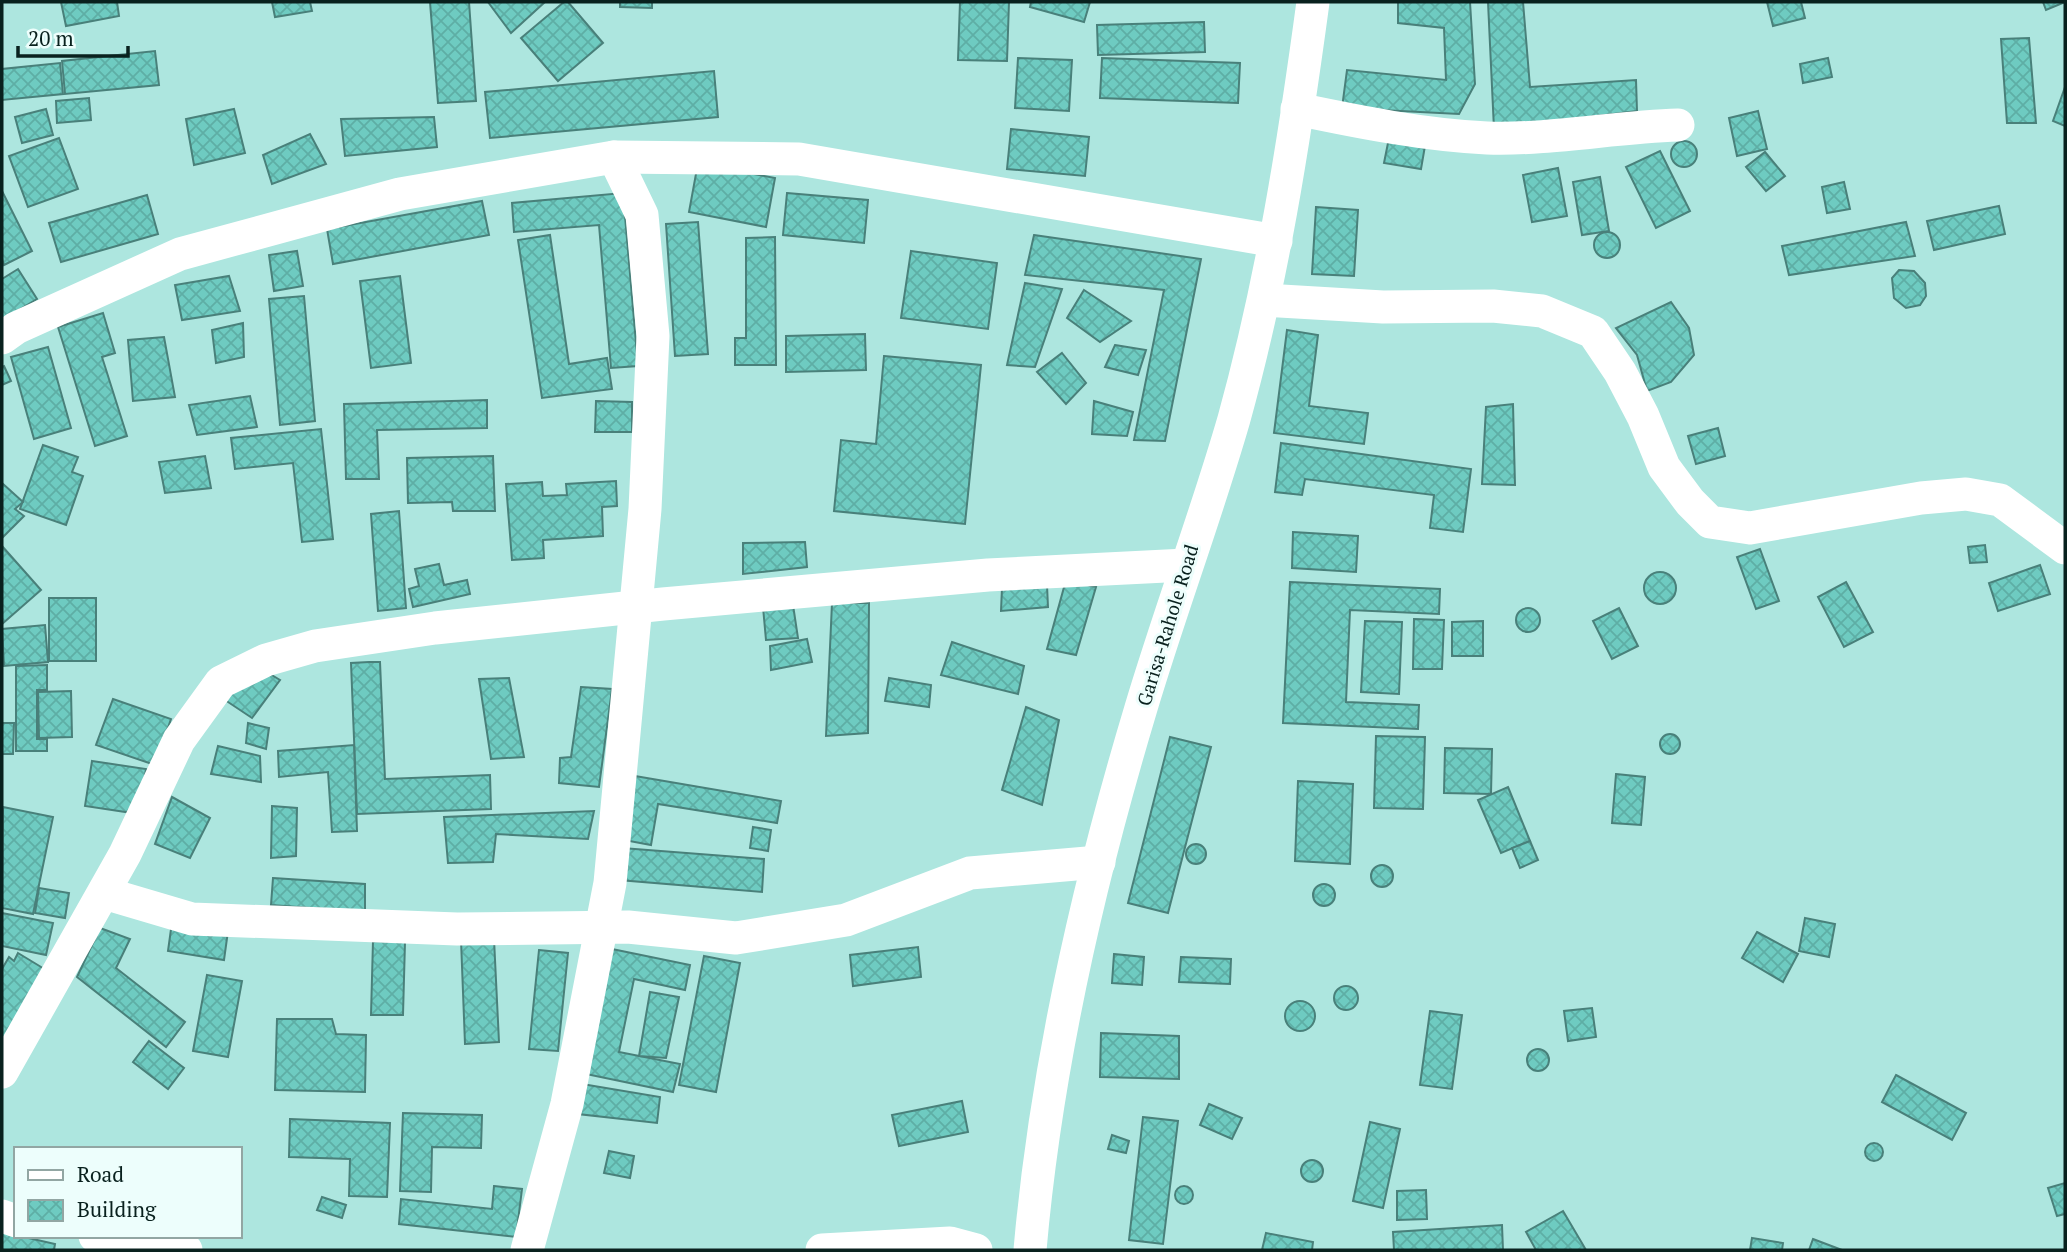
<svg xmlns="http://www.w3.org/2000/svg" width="2067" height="1252" font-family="'PT Serif',serif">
	<defs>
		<pattern id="building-cross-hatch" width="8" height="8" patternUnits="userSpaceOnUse" patternTransform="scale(1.75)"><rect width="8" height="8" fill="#6ecbc1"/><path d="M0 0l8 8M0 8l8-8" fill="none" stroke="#5eaea5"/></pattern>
	</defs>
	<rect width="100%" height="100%" fill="#ade6df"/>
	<g fill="url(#building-cross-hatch)" stroke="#49807a" stroke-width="2">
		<polygon points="61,2 117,2 119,16 66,26"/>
		<polygon points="272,2 310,2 312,11 275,17"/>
		<polygon points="430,2 469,2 476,101 438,103"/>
		<polygon points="488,2 545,2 511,33"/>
		<polygon points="564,2 568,2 603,43 558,81 521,38"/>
		<polygon points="620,2 652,2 652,8 620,7"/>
		<polygon points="960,2 1009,2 1007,61 958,60"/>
		<polygon points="1031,2 1090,2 1084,22 1030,7"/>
		<polygon points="1398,2 1470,2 1475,84 1459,114 1342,108 1347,70 1446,80 1444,28 1398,23"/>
		<polygon points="1488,2 1523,2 1530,87 1636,80 1637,111 1494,129"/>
		<polygon points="1767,2 1801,2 1805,18 1773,26"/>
		<polygon points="2043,2 2065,2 2046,10"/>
		<polygon points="1204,22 1205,52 1098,55 1097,25"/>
		<polygon points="2029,38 2036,123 2007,123 2001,39"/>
		<polygon points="155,51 159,85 65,94 62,61"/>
		<polygon points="1018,58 1072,60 1069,111 1015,108"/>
		<polygon points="1102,58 1240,63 1238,103 1100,98"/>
		<polygon points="1828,58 1832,77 1803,83 1800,64"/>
		<polygon points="60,63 63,94 2,100 2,69"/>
		<polygon points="714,71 718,117 490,138 485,92"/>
		<polygon points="2065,87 2065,126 2053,121"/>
		<polygon points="89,98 91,120 57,123 56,101"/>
		<polygon points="46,109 53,135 22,143 15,117"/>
		<polygon points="234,109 245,153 194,165 186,119"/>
		<polygon points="1758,111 1767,149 1737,156 1729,118"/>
		<polygon points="434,117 437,147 345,156 341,119"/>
		<polygon points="1011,129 1089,137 1085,176 1007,169"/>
		<polygon points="1390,133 1426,140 1421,169 1384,163"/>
		<polygon points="310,134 326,164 272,184 263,155"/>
		<polygon points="59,138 78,189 28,207 9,156"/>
		<circle cx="1684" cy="154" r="13"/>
		<polygon points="1660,151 1690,211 1656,228 1626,167"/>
		<polygon points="1765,152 1785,176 1766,191 1746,167"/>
		<polygon points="698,163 775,178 766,227 689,212"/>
		<polygon points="1558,168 1567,216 1532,222 1523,175"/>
		<polygon points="1600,177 1609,231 1582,235 1573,182"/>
		<polygon points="1844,182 1850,209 1827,213 1822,187"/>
		<polygon points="2,191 32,251 4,265 2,259"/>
		<polygon points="623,193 638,366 611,368 599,225 514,232 512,203"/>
		<polygon points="787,193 868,200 864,243 783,235"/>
		<polygon points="147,195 158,234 61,262 49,223"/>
		<polygon points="482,201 489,235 333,264 327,229"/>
		<polygon points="1999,206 2005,234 1934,250 1927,221"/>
		<polygon points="1316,207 1358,210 1354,276 1312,274"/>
		<polygon points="698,222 708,354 675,356 666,224"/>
		<polygon points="1906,222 1915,256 1789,275 1782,246"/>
		<circle cx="1607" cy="245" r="13"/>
		<polygon points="550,235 569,364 607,358 612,389 542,398 518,240"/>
		<polygon points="1034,235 1201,259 1165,441 1134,440 1164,290 1025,275"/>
		<polygon points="775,237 776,365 735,365 735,338 746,338 746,238"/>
		<polygon points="297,251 303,286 274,291 269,255"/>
		<polygon points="911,251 997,263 988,329 901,318"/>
		<polygon points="18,269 37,299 2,320 2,279"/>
		<polygon points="1899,270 1914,271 1925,283 1926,296 1920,305 1906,308 1894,298 1892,278"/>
		<polygon points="229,276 240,311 182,320 175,285"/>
		<polygon points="400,276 411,363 371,368 360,281"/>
		<polygon points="1025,283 1062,289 1035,367 1007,365"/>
		<polygon points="1084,290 1131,321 1100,342 1067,318"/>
		<polygon points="304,296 315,421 280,425 269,299"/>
		<polygon points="1671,302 1689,328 1694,355 1671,382 1647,391 1637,355 1616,328"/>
		<polygon points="103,313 115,353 102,357 127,436 95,446 58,327"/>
		<polygon points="243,323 244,357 216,363 212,330"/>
		<polygon points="1287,330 1318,335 1309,406 1368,413 1364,444 1274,433"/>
		<polygon points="865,334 866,370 786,372 786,336"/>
		<polygon points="164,337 175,397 133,401 128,340"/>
		<polygon points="1115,345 1146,350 1138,375 1105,367"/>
		<polygon points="48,347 71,428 34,439 11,357"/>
		<polygon points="1062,353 1086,383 1066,404 1037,372"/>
		<polygon points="884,356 981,365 965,524 834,511 841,440 876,444"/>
		<polygon points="4,366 11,381 2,385 2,367"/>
		<polygon points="250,396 257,427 197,435 189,405"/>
		<polygon points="487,400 487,428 377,430 379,479 346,479 344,404"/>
		<polygon points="596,401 632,402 632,432 595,432"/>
		<polygon points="1094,401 1133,412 1127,436 1092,434"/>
		<polygon points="1513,404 1515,485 1482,484 1486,407"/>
		<polygon points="1718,428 1725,456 1696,464 1688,436"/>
		<polygon points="321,429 333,539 302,542 293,463 235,469 231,438"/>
		<polygon points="1281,443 1471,469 1463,532 1430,528 1434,495 1305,479 1302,495 1275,492"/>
		<polygon points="43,445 78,457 72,472 83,476 66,525 20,509"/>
		<polygon points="205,456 211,488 165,493 159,462"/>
		<polygon points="493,456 495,511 453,511 452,502 408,503 407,458"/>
		<polygon points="616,481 617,506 602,507 603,536 543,540 544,558 512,560 506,484 542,482 543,496 567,495 566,484"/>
		<polygon points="2,483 23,502 15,509 24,516 2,538"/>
		<polygon points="399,511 406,608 378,611 371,514"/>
		<polygon points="1293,532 1358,536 1356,572 1292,568"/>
		<polygon points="805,542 807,567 743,574 743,543"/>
		<polygon points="1985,545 1987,562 1970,563 1968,547"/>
		<polygon points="2,546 41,590 2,624"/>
		<polygon points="1760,549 1779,601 1756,609 1737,557"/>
		<polygon points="439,564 444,585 467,580 470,594 413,607 409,589 419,586 415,569"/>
		<polygon points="2040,565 2050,594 1998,611 1989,583"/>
		<circle cx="1660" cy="588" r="16"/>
		<polygon points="1066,580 1096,587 1076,655 1047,649"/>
		<polygon points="1290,582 1440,589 1439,614 1350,610 1346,702 1419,705 1418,729 1283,723"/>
		<polygon points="1846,582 1873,632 1844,647 1818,597"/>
		<polygon points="1047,585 1048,607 1001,611 1002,588"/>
		<rect x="49" y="598" width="47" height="63"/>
		<polygon points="832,603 869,603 868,733 826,736"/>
		<polygon points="793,605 798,638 766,640 763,607"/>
		<polygon points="1619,608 1638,646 1612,659 1593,621"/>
		<circle cx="1528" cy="620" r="12"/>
		<polygon points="1414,619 1444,620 1442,669 1413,669"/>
		<polygon points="1365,621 1402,622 1399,694 1361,692"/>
		<polygon points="1483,621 1483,656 1452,656 1452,622"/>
		<polygon points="45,625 48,662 4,666 2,629"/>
		<polygon points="807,639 812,662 771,670 770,646"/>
		<polygon points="952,642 1024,666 1018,694 941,675"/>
		<polygon points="369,662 380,662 385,779 490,775 491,809 357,814 351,663"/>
		<polygon points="47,665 47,690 37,690 37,739 47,739 47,751 16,751 16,666"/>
		<polygon points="255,665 280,680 252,718 219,696"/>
		<polygon points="509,678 524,757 491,759 479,679"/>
		<polygon points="889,678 931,685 929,707 885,701"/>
		<polygon points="581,687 612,689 599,787 559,783 560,758 571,757"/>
		<polygon points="71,691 72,737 39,738 38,692"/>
		<polygon points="113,699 171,719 155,765 96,745"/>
		<polygon points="1026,707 1059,720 1042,805 1002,790"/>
		<polygon points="2,723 14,723 13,754 2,754"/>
		<polygon points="248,723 269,728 266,749 246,743"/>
		<circle cx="1670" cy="744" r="10"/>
		<polygon points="1376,736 1425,737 1423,809 1374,808"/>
		<polygon points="1170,737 1211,747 1168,913 1128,903"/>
		<polygon points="354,745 357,831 332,832 328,772 279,777 278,751"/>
		<polygon points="218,746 260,756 261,782 211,774"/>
		<polygon points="1445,748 1492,749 1491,794 1444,793"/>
		<polygon points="92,761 146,769 139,814 85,806"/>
		<polygon points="1616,774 1645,777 1641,825 1612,823"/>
		<polygon points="635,776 781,801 777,823 658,804 651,845 624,840"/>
		<polygon points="1298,781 1353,784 1350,864 1295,861"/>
		<polygon points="1508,787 1530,841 1501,853 1478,800"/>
		<polygon points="172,797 210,818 190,858 155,844"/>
		<polygon points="272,806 297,808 296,856 271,858"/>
		<polygon points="3,807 53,817 33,914 2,908"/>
		<polygon points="594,811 588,839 496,834 493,862 448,863 444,817"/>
		<polygon points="753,827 771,830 768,851 750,848"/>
		<polygon points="1530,841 1538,860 1520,868 1512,848"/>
		<circle cx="1196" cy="854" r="10"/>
		<polygon points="622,848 764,859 762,892 619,880"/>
		<circle cx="1382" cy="876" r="11"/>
		<polygon points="273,878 365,884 365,912 271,905"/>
		<circle cx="1324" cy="895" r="11"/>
		<polygon points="39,888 69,893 65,918 35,913"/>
		<polygon points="2,913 53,923 46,955 2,946"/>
		<polygon points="1805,918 1835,924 1829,957 1799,951"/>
		<polygon points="172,922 228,931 224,960 168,951"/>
		<polygon points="100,928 130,939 116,968 185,1022 166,1047 77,977"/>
		<polygon points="1757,932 1798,954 1783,982 1742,958"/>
		<polygon points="494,939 499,1042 465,1044 461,940"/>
		<polygon points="373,941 405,942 403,1015 371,1015"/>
		<polygon points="918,947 921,977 853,986 850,955"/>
		<polygon points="612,949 690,965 685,990 634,979 619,1052 680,1064 673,1092 586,1074"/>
		<polygon points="539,950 568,953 558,1051 529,1049"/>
		<polygon points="18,953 51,973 2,1055 2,969 9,957 14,961"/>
		<polygon points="1114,954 1144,957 1142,985 1112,983"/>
		<polygon points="704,956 740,963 716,1092 679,1085"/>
		<polygon points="1181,957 1231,959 1230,984 1179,982"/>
		<polygon points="207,975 242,981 228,1057 193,1051"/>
		<circle cx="1346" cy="998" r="12"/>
		<polygon points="650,992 679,997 666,1058 639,1056"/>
		<circle cx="1300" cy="1016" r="15"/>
		<polygon points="1592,1008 1596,1037 1568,1041 1564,1011"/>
		<polygon points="1430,1011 1462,1015 1452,1089 1420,1085"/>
		<polygon points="277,1019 332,1019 336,1034 366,1035 365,1092 275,1090"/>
		<polygon points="1101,1033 1179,1036 1179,1079 1100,1077"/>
		<polygon points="149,1041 184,1068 168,1089 133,1062"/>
		<circle cx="1538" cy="1060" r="11"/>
		<polygon points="1896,1075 1966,1113 1952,1140 1882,1102"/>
		<polygon points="582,1084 660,1097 657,1123 578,1114"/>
		<polygon points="962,1101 968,1132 899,1146 892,1115"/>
		<polygon points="1209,1104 1242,1118 1232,1139 1200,1125"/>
		<polygon points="403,1113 482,1115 481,1148 432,1147 431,1192 400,1191"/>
		<polygon points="1143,1117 1178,1121 1163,1244 1129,1240"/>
		<polygon points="290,1119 390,1123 387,1197 349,1196 350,1159 289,1157"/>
		<polygon points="1370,1122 1400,1129 1383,1208 1353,1201"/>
		<polygon points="1112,1135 1129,1141 1126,1153 1108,1149"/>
		<circle cx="1874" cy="1152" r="9"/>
		<polygon points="609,1151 634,1156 630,1178 604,1173"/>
		<circle cx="1312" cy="1171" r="11"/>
		<polygon points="2065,1183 2065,1214 2057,1216 2048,1188"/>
		<polygon points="494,1186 522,1189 516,1237 399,1224 401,1199 492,1209"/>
		<circle cx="1184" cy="1195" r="9"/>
		<polygon points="1426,1190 1427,1219 1397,1220 1397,1191"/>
		<polygon points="322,1197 346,1205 342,1218 317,1210"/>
		<polygon points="1563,1211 1586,1250 1536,1250 1526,1232"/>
		<polygon points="1502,1225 1503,1250 1394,1250 1393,1232"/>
		<polygon points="2,1232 55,1244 54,1250 2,1250"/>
		<polygon points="1266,1233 1313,1242 1312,1250 1262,1250"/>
		<polygon points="1752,1238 1783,1243 1782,1250 1750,1250"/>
		<polygon points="1813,1239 1842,1250 1809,1250"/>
	</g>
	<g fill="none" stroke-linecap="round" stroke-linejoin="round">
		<g stroke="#fff" stroke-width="33">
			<path d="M 1297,109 C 1359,122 1424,135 1487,138 C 1551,140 1614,127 1678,125"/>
			<polyline points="1264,300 1383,307 1493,306 1542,311 1593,332 1620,372 1643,416 1664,467 1690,502 1710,522 1750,528 1921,498 1966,494 2000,500 2065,548"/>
			<polyline points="2,338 16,328 180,254 400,194 614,157 799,159 1276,241"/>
			<polyline points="104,893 192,919 457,929 628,927 736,938 846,920 970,873 1099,862"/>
			<polyline points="2,1072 125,854 179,740 221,682 266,660 315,646 435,628 663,604 988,575 1186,565"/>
			<polyline points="2,1216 16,1221"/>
			<polyline points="95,1236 186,1250"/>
			<polyline points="527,1250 567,1104 610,883 645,509 653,336 642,215 614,157"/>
			<polyline points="822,1250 950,1243 976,1250"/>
			<path d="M 1030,1250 C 1046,1067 1088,884 1141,708 C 1170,611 1206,516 1234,419 C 1272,282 1294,143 1313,2"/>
		</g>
	</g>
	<g text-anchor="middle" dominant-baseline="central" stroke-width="6" stroke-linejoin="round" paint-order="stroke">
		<g font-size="19" fill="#09211e" stroke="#edfefc">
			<text transform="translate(1167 625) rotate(-73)">Garisa-Rahole Road</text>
		</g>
	</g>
	<rect width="2067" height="1252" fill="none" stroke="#09211e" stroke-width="7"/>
	<rect x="14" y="1147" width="228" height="91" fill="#edfefc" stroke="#92a6a3" stroke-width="2"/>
	<rect x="28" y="1170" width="35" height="10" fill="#ffffff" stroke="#92a6a3" stroke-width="2"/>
	<text x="77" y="1182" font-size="21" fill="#09211e">Road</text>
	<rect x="28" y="1200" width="35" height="21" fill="url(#building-cross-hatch)" stroke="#92a6a3" stroke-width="2"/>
	<text x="77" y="1217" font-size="21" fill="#09211e">Building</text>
	<path d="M18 46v10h110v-10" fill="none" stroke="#09211e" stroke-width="3.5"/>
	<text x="28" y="46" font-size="21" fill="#09211e" stroke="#edfefc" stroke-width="5" paint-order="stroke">20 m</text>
</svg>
